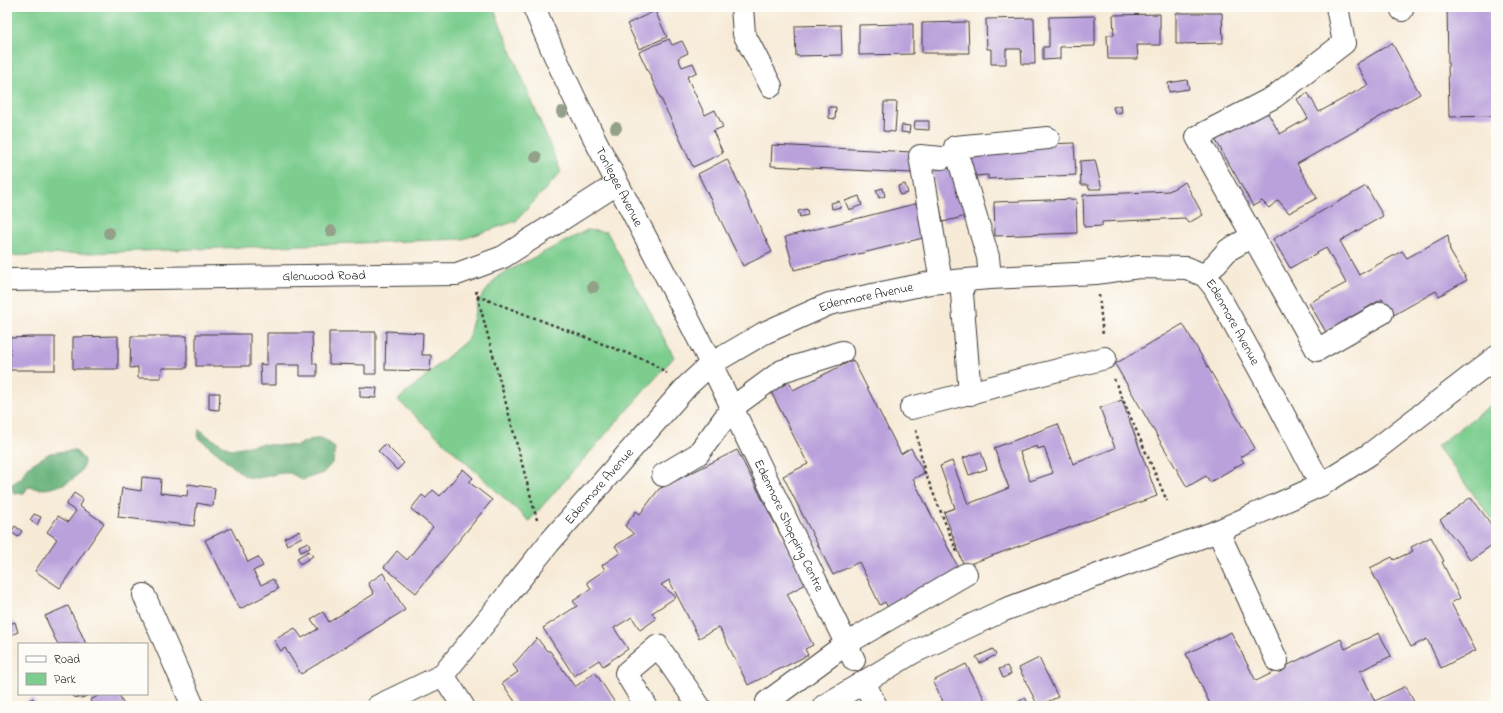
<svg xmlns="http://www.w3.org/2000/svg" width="1503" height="713" font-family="'Indie Flower',sans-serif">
	<rect width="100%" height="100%" fill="#fdfcf7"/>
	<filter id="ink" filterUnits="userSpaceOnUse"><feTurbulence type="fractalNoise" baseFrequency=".025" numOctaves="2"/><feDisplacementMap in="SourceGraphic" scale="8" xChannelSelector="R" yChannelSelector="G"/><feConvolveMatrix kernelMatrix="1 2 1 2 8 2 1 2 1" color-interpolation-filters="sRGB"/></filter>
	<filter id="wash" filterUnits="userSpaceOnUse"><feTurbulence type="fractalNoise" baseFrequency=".012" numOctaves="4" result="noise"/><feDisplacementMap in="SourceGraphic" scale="16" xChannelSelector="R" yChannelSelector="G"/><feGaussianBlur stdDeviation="0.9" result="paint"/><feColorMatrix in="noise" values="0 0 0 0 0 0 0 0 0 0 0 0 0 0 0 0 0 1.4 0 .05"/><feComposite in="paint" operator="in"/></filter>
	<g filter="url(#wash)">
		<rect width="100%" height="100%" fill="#f7ebd8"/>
		<g fill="#7ccd8e" stroke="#4c7455">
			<polygon points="7,7 493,7 561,172 516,221 463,239 7,256"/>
			<polygon points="587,230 607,232 674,357 529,521 398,400 468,339 478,301 498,276"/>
			<polygon points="1496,401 1496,524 1437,446"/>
		</g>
		<g fill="#65b079" stroke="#40664a">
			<path d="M 199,429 L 209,437 L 230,449 L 261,444 L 296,446 L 309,440 L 322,438 L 335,448 L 333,462 L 323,473 L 302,480 C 298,478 292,473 288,473 C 271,472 257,484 242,474 L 198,437 Z"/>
			<path d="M 75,450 L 84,460 C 84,476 65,485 51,488 C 44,490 35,488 28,487 L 24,493 L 14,494 L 11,485 L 22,477 L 27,467 L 50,453 Z"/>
		</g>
		<g id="blocks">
			<g fill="#baa1db" fill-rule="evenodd">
				<polygon points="1447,7 1496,7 1496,116 1449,117"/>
				<polygon points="655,11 667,37 639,49 627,24"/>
				<polygon points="1176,13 1222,13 1223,43 1176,44"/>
				<polygon points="1160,14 1160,45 1137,45 1138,59 1108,59 1107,35 1114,35 1113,15"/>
				<polygon points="1095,16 1095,46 1060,47 1060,59 1043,60 1043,47 1049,47 1049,17"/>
				<polygon points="1034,18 1035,64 1022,64 1021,49 1006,49 1006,64 991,64 991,49 987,49 986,19"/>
				<polygon points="968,22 969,53 922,53 922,23"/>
				<polygon points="905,24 913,24 913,54 859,55 859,25"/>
				<polygon points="841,25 842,55 796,56 795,26"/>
				<polygon points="669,39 672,45 682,41 688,53 678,58 682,67 693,63 697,72 687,77 705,115 715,110 723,127 713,131 723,153 693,167 639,52"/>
				<polygon points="1392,43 1420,94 1297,164 1317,198 1289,213 1278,200 1269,208 1262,201 1253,206 1215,139 1266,110 1280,134 1308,118 1297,99 1308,93 1319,112 1368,85 1356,64"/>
				<polygon points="1187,80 1189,89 1169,92 1168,83"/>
				<polygon points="884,102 897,102 895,132 883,131"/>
				<polygon points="1121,105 1122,112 1115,113 1113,107"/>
				<polygon points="829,107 836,107 835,119 829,118"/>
				<polygon points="915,121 929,121 929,130 914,129"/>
				<polygon points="902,125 910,126 909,133 901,132"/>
				<polygon points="1074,143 1076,175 988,179 988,175 975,176 967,147"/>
				<polygon points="772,145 912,152 911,173 771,166"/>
				<polygon points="727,159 772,252 743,266 698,174"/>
				<polygon points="1095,160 1102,189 1089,189 1088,185 1081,185 1080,161"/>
				<polygon points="957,168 970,215 943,222 932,169"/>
				<polygon points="1185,182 1203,215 1188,223 1185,218 1102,222 1102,226 1084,227 1083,195 1169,191"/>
				<polygon points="905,184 908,193 900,195 898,186"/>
				<polygon points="1366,186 1383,216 1340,241 1359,275 1402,251 1407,258 1448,235 1450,251 1467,280 1439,296 1436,291 1392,316 1382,299 1326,332 1309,303 1346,283 1326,248 1290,268 1273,239"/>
				<polygon points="883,188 885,196 879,198 876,190"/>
				<polygon points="859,196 862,205 849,210 845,201"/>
				<polygon points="1076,199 1077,233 995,236 994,202"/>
				<polygon points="839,201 841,207 832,209 831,203"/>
				<polygon points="918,203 927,237 794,270 785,237"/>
				<polygon points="807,209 808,215 800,217 798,211"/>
				<polygon points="1183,324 1255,448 1240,457 1244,462 1210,482 1206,476 1187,487 1115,364"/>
				<polygon points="386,331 423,333 422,355 431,355 430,371 385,370"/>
				<polygon points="329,332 376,332 376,374 365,374 365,365 329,364"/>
				<polygon points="267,333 312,333 313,364 317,364 317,376 300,376 300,365 276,365 276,385 261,385 260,364 267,365"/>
				<rect x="196" y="334" width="54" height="32"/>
				<polygon points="118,336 118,369 73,369 73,337"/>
				<polygon points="131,336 187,336 187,368 162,368 161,378 138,378 138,367 130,368"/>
				<polygon points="32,337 55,337 55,370 10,370 10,338"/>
				<polygon points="853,360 901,454 911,448 924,473 913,479 960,571 888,608 885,602 880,605 859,562 833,575 783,476 808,464 771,392 789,382 793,390"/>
				<polygon points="360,387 377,388 376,398 360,397"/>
				<polygon points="209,393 220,393 219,410 209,409"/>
				<path d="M 1122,400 L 1157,496 L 964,566 L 944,512 L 955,508 L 940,466 L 952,461 L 968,504 L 1009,488 L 994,448 L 1058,424 L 1073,464 L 1115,448 L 1100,408 ZM 1037,446 L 1038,449 L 1044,447 L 1053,473 L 1030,481 L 1020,452 Z"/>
				<polygon points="385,444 404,463 397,470 378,451"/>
				<polygon points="737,450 806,584 787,594 813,645 805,649 808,655 748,685 719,627 699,638 669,580 661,585 676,597 652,613 656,619 640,630 632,617 614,628 628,649 603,666 599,660 574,676 543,628 577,606 573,601 591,589 587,582 605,570 602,565 620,553 615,546 634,534 625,526 636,511 640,514 659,489"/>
				<polygon points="981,452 987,469 969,475 963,458"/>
				<polygon points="463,469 473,478 469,482 492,500 416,593 384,567 397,551 407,560 433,527 411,509 422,495 426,498 433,490 440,496"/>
				<polygon points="142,477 161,479 160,493 187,496 188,484 215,488 213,506 197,503 194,526 118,517 122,488 141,491"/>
				<polygon points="74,493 83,499 79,506 104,523 60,588 35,571 57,539 47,532 58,516 68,522 76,511 66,505"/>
				<polygon points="1471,497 1496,531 1496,542 1471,560 1440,520"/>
				<polygon points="34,514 41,517 37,525 30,520"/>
				<polygon points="15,526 22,531 18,537 11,532"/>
				<polygon points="231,528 248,562 258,557 263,566 253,571 261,585 273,579 278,589 240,609 205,540"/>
				<polygon points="299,531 302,537 287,545 284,538"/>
				<polygon points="1431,537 1444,561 1442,562 1460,598 1451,603 1476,650 1441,668 1427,639 1411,647 1370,568 1392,557 1394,560 1413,551 1411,547"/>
				<polygon points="308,542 310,548 301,552 299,546"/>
				<polygon points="309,551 313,556 300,564 297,558"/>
				<polygon points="383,573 405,610 301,674 285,648 281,651 274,640 295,628 302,638 318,629 311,619 323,612 329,622 374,594 368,583"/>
				<polygon points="68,606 78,626 86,644 58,644 54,637 45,616"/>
				<polygon points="15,622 18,632 11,635 7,625"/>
				<polygon points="1231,632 1256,681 1341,639 1345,649 1379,633 1391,656 1360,671 1375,701 1406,686 1416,706 1211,706 1186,654"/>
				<polygon points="537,638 547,651 550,651 575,687 595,672 617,706 518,706 502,683 518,672 513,665"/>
				<polygon points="993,649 996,655 980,663 976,657"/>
				<polygon points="1039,658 1058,697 1038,706 1019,668"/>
				<polygon points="966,664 975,681 988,706 945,706 933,681"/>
				<polygon points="1007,666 1011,674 1003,678 999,669"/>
				<polygon points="71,694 91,694 82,698 73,697"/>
				<polygon points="102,694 119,694 124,706 93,706 90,700"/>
				<polygon points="33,698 37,706 28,706 25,702"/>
				<polygon points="1025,698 1028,703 1022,706 1018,706 1016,703"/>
			</g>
		</g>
	</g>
	<g filter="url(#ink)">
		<use href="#blocks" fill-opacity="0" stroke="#3d3b38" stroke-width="1"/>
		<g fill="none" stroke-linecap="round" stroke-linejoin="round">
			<g stroke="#3d3b38" stroke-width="24">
				<g id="minor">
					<path id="s1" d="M 534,7 C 584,130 652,244 711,364 C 759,462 806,561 854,660"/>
					<polyline points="742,7 744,34 771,86"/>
					<polyline points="1337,7 1344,43 1274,97 1197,137 1317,350 1382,313"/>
					<polyline points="1401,7 1402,10"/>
					<polyline points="1205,276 1228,250 1253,236"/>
					<polyline points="990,278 988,257 955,147 1048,138"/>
					<path id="s2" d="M 7,280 L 457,274 L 503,257 L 617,184"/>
					<polyline points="961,281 970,394"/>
					<polyline points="941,282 920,156 942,158"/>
					<polyline points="911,408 1105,358"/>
					<polyline points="663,475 698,454 732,408 782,371 842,352"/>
					<polyline points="1218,531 1277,661"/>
					<polyline points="144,595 193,706"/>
					<polyline points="443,675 463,706"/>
					<polyline points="864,682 876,706"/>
					<polyline points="767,702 846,644 966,574"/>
					<path id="s3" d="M 378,706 L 443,675 L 549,543 L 687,386 L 711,364 L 764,333 L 829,304 L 930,283 L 990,278 L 1096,273 L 1139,267 L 1187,268 L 1205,276 L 1214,287 L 1268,385 L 1321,485"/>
					<polyline points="646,706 626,673 658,646 699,706"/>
					<polyline points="824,706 912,653 1004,610 1122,566 1218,531 1321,485 1370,454 1496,357"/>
				</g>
			</g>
			<g stroke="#3d3b38" stroke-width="2.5" stroke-dasharray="3 3" stroke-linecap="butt">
				<polyline points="476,291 537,520"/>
				<polyline points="1099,295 1103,336"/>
				<polyline points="477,296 650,362 667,373"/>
				<polyline points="1114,379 1167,501"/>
				<polyline points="916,430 924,470 957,552"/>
			</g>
			<use href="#minor" stroke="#fff" stroke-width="22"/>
		</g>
		<g fill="#93a08a">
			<circle cx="562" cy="112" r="6"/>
			<circle cx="616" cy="128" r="6"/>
			<circle cx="536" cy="157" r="6"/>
			<circle cx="331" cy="231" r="6"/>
			<circle cx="109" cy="233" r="6"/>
			<circle cx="593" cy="287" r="6"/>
		</g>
	</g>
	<g text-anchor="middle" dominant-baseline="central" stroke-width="3" stroke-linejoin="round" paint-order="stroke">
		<g font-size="13" fill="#1c1c1c" stroke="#fdfcf7">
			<text stroke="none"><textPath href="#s1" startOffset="199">Tonlegee Avenue</textPath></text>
			<text stroke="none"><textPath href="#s2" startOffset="317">Glenwood Road</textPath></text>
			<text stroke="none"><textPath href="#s3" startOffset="653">Edenmore Avenue</textPath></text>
			<text stroke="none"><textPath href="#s3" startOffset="1050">Edenmore Avenue</textPath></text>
			<text stroke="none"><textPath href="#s3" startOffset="317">Edenmore Avenue</textPath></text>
			<text stroke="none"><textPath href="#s1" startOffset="578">Edenmore Shopping Centre</textPath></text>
		</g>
	</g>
	<rect width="1503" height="713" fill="none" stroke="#fdfcf7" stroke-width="24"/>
	<rect x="18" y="643" width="130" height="52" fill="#fdfcf7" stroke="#a3a29f"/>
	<rect x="26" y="656" width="20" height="6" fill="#ffffff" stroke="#a3a29f"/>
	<text x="54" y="663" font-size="12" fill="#1c1c1c">Road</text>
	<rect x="26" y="673" width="20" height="12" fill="#7ccd8e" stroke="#a3a29f"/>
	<text x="54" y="683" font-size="12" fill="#1c1c1c">Park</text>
</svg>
